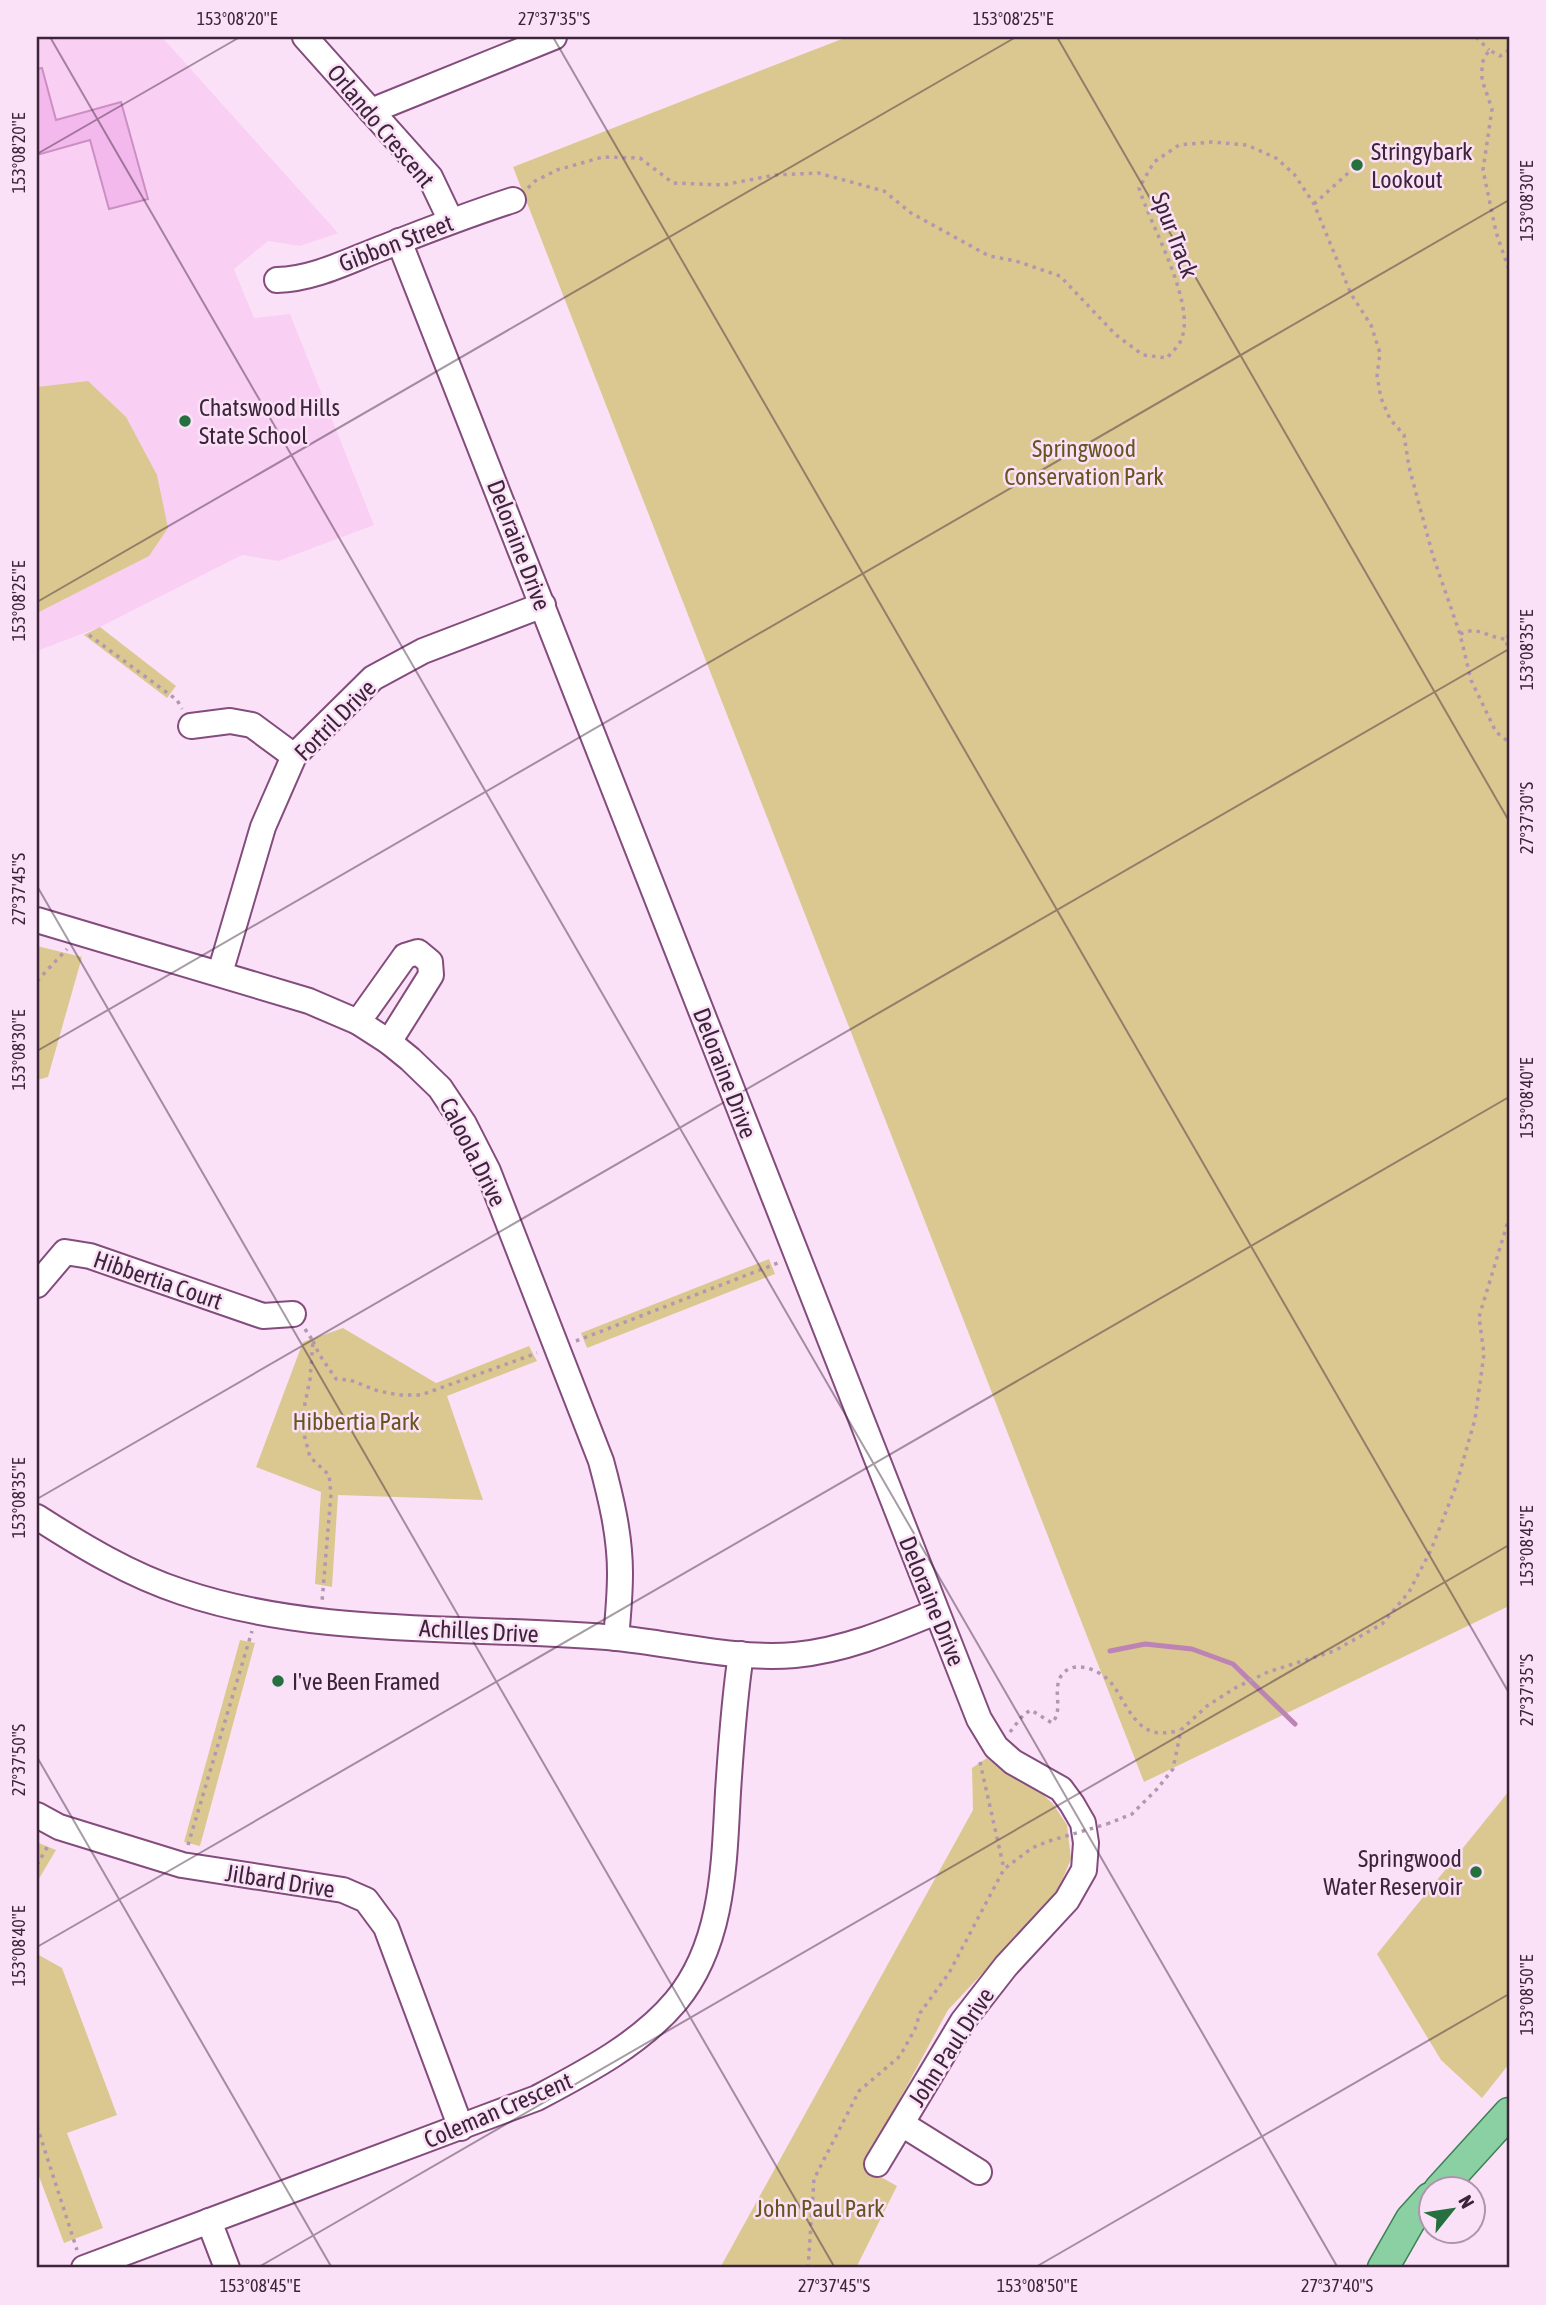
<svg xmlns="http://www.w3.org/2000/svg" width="1546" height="2305" font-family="'Asap Condensed',sans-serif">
	<rect width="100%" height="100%" fill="#fbe1f7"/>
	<polygon fill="#f9d0f3" points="37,37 162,37 338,233 300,246 268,241 234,269 254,318 290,314 374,525 278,561 242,555 100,627 37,651"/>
	<g fill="#dbc891">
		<polygon points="847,37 1509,37 1509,1606 1144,1782 513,167"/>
		<polygon points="88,381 126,417 157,475 168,528 149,556 37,613 37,387"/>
		<polygon points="100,627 176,686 167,698 84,635"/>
		<polygon points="37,946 82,957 48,1077 37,1080"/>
		<polygon points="769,1259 775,1274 587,1348 581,1333"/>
		<polygon points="343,1328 436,1383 529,1346 537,1361 447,1396 483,1500 338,1495 332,1587 315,1584 321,1492 256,1467 303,1342"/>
		<polygon points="240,1640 255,1643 200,1846 184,1842"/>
		<polygon points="987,1758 1004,1772 1036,1788 1053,1804 1067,1825 1071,1859 1056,1895 948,2010 863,2167 897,2186 856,2268 720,2268 973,1810 972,1768"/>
		<polygon points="1509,1791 1509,2064 1482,2098 1441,2060 1377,1954"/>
		<polygon points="39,1843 56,1850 37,1882 37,1847"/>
		<polygon points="37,1954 62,1968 117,2115 67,2133 103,2228 64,2243 37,2171"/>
	</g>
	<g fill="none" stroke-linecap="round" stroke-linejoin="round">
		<polyline stroke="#bc84b5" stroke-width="5" points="1110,1651 1145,1644 1192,1649 1233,1664 1295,1724"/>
	</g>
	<polygon fill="#f4b9ec" stroke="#cb8fc3" stroke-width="2" points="42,68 56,120 121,102 148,199 109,209 90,140 37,155 37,69"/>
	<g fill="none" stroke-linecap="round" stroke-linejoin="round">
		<g stroke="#834c7d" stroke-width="28">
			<g id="minor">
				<polyline points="305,37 430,177 451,221"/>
				<polyline points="371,111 554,37"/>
				<polyline points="399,241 979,1719 996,1747 1013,1762 1061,1789 1072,1804 1083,1823 1086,1843 1084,1870 1067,1900 1006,1966 963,2021 877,2164"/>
				<path d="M 277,280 C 315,279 350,260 385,247 C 428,230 470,214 513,200"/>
				<polyline points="191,726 230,721 252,725 294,756"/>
				<path d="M 37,920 L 309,1001 L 358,1022 L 389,1042 L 410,1059 L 440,1088 L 464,1124 L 488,1171 L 601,1461 C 611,1498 620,1535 620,1573 C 620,1595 618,1617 616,1638"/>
				<polyline points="220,973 263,827 294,756 373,678 423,651 543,605"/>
				<polyline points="358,1022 405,956 418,952 430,962 431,975 389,1042"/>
				<polyline points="37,1285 65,1252 90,1256 263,1316 293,1314"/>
				<path d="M 37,1517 C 82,1546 130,1575 182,1592 C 318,1638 475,1625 617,1638 C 675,1644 736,1660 795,1655 C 845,1650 890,1631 936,1612"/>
				<polyline points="37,1815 59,1827 182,1865 343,1890 366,1900 386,1927 461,2128"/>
				<polyline points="902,2124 979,2172"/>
				<polyline points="209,2221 227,2268"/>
				<path d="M 84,2268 L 537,2098 C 586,2072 640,2044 676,2001 C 724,1943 724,1863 728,1792 C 731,1745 734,1700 741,1654"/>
			</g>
		</g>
		<g stroke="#3d8055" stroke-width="33">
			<g id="major">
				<polyline points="1439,2190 1509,2113"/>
				<polyline points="1383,2268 1411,2219 1430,2198"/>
			</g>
		</g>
		<g stroke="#b198ae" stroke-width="3.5" stroke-dasharray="3.5 5" stroke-linecap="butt">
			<polyline points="1476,37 1489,50"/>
			<polyline points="1509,50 1500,56 1489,50 1482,63 1482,80 1492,109 1483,170 1496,232 1509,270"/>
			<path d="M 528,188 L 535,181 L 557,170 L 603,157 L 640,158 L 673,183 L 723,185 L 775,175 L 818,173 L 884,191 L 911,213 L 989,256 L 1016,261 L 1060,276 L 1116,335 L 1143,355 L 1167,358 C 1171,353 1179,346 1181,340 C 1197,304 1150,225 1139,188 L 1154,162 L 1179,145 L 1212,142 L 1247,145 L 1276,158 L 1294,174 L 1314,204 L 1351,294 L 1371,325 L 1380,353 L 1377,376 L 1381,398 L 1390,419 L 1404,435 L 1409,467 L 1433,556 L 1460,634 L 1471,680 L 1496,732 L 1509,742"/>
			<polyline points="1314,204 1357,165"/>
			<path d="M 1460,634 C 1479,625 1487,638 1506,639"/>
			<polyline points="89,635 177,700 182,709"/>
			<polyline points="1509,635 1506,639 1509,654"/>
			<polyline points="37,981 67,949"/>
			<polyline points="305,1329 313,1341 310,1379 301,1423 310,1457 329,1475 331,1494 322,1602"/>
			<polyline points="313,1341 319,1354 336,1379 350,1380 378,1391 399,1395 421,1395 537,1353"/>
			<polyline points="576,1341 778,1263"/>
			<path d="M 1010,1732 L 1024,1714 L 1031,1710 L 1052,1723 C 1064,1710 1052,1691 1061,1676 C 1073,1658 1101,1670 1112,1684 C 1124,1699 1132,1725 1153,1732 C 1162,1734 1171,1732 1180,1731"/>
			<polyline points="980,1762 1004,1869"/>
			<polyline points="1107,1824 1132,1814 1157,1789 1173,1769 1181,1730 1207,1706 1235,1688 1268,1672 1334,1651 1382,1624 1409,1592 1431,1550 1456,1486 1475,1419 1484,1354 1479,1317 1509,1218"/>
			<polyline points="188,1845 252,1631"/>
			<polyline points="37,1865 49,1844"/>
			<polyline points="37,2126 77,2250"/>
			<polyline points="808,2268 814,2179 859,2091 900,2056 915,2029 920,2013 949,1973 1004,1869 1032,1848 1049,1841"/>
		</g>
		<use href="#minor" stroke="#fff" stroke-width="24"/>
		<use href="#major" stroke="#8bd0a2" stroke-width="30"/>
		<polyline stroke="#b198ae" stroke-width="3.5" stroke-dasharray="3.5 5" stroke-linecap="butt" points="1049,1841 1107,1824"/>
	</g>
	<path fill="none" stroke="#3c2439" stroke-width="2" stroke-opacity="0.45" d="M 50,37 L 1338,2268M 553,37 L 1509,1693M 1057,37 L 1509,821M 37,154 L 240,37M 37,602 L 1016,37M 37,886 L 835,2268M 37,1051 L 1509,200M 37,1499 L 1509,649M 37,1757 L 332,2268M 37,1947 L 1509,1097M 257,2268 L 1509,1545M 1034,2268 L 1509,1994"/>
	<g fill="#25703e" stroke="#fbe1f7" stroke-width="2.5">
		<circle cx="1357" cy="165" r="7"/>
		<circle cx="185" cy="421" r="7"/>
		<circle cx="278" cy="1681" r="7"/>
		<circle cx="1476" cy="1872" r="7"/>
	</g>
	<g text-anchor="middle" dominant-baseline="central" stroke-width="5" stroke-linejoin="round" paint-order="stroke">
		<g font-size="24" fill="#3c2439" stroke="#fbe1f7">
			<text transform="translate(381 126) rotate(50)">Orlando Crescent</text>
			<text transform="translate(1175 235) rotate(69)">Spur Track</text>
			<text transform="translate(396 243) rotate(-21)">Gibbon Street</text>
			<text transform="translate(519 545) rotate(69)">Deloraine Drive</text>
			<text transform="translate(335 720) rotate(-45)">Fortril Drive</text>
			<text transform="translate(725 1073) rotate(69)">Deloraine Drive</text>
			<text transform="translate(473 1152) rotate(63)">Caloola Drive</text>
			<text transform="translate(158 1280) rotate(19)">Hibbertia Court</text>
			<text transform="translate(932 1601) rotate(68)">Deloraine Drive</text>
			<text transform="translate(479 1631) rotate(3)">Achilles Drive</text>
			<text transform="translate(280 1881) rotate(9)">Jilbard Drive</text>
			<text transform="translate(951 2047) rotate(-57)">John Paul Drive</text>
			<text transform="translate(498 2110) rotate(-23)">Coleman Crescent</text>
		</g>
		<g font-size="24" fill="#3c2439" stroke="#fbe1f7" text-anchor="start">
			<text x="1371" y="151">Stringybark<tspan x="1371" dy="28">Lookout</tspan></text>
			<text x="199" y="407">Chatswood Hills<tspan x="199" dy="28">State School</tspan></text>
			<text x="292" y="1681">I've Been Framed</text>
			<text x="1462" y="1858" text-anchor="end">Springwood<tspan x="1462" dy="28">Water Reservoir</tspan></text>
		</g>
		<g font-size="24" fill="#66551f" stroke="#fbe1f7">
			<text x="1084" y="448">Springwood<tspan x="1084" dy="28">Conservation Park</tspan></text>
			<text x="356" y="1421">Hibbertia Park</text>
			<text x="820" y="2208">John Paul Park</text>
		</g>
	</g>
	<rect width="1546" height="2305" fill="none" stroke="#fbe1f7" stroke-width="77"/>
	<g transform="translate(1452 2210) rotate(60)"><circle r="33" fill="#fbe1f7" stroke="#af95ab" stroke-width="2"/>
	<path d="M0-5L12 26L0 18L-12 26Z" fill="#25703e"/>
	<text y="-10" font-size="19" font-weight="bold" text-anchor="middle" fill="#3c2439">N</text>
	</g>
	<rect x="38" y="38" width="1470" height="2228" fill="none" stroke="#3c2439" stroke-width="2.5"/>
	<g font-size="18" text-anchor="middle" fill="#3c2439">
		<text x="237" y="25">153°08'20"E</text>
		<text x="554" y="25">27°37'35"S</text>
		<text x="1013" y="25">153°08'25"E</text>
		<text transform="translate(19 153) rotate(-90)" y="6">153°08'20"E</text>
		<text transform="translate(1527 201) rotate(-90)" y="6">153°08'30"E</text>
		<text transform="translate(19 601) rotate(-90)" y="6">153°08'25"E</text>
		<text transform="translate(1527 650) rotate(-90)" y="6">153°08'35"E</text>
		<text transform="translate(1527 818) rotate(-90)" y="6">27°37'30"S</text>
		<text transform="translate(19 889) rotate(-90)" y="6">27°37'45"S</text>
		<text transform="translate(19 1050) rotate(-90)" y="6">153°08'30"E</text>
		<text transform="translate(1527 1098) rotate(-90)" y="6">153°08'40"E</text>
		<text transform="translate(19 1498) rotate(-90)" y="6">153°08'35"E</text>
		<text transform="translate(1527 1546) rotate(-90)" y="6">153°08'45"E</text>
		<text transform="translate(1527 1690) rotate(-90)" y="6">27°37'35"S</text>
		<text transform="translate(19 1760) rotate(-90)" y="6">27°37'50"S</text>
		<text transform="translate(19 1946) rotate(-90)" y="6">153°08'40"E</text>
		<text transform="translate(1527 1995) rotate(-90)" y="6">153°08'50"E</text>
		<text x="260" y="2292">153°08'45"E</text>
		<text x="834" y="2292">27°37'45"S</text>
		<text x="1037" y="2292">153°08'50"E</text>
		<text x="1337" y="2292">27°37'40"S</text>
	</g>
</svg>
